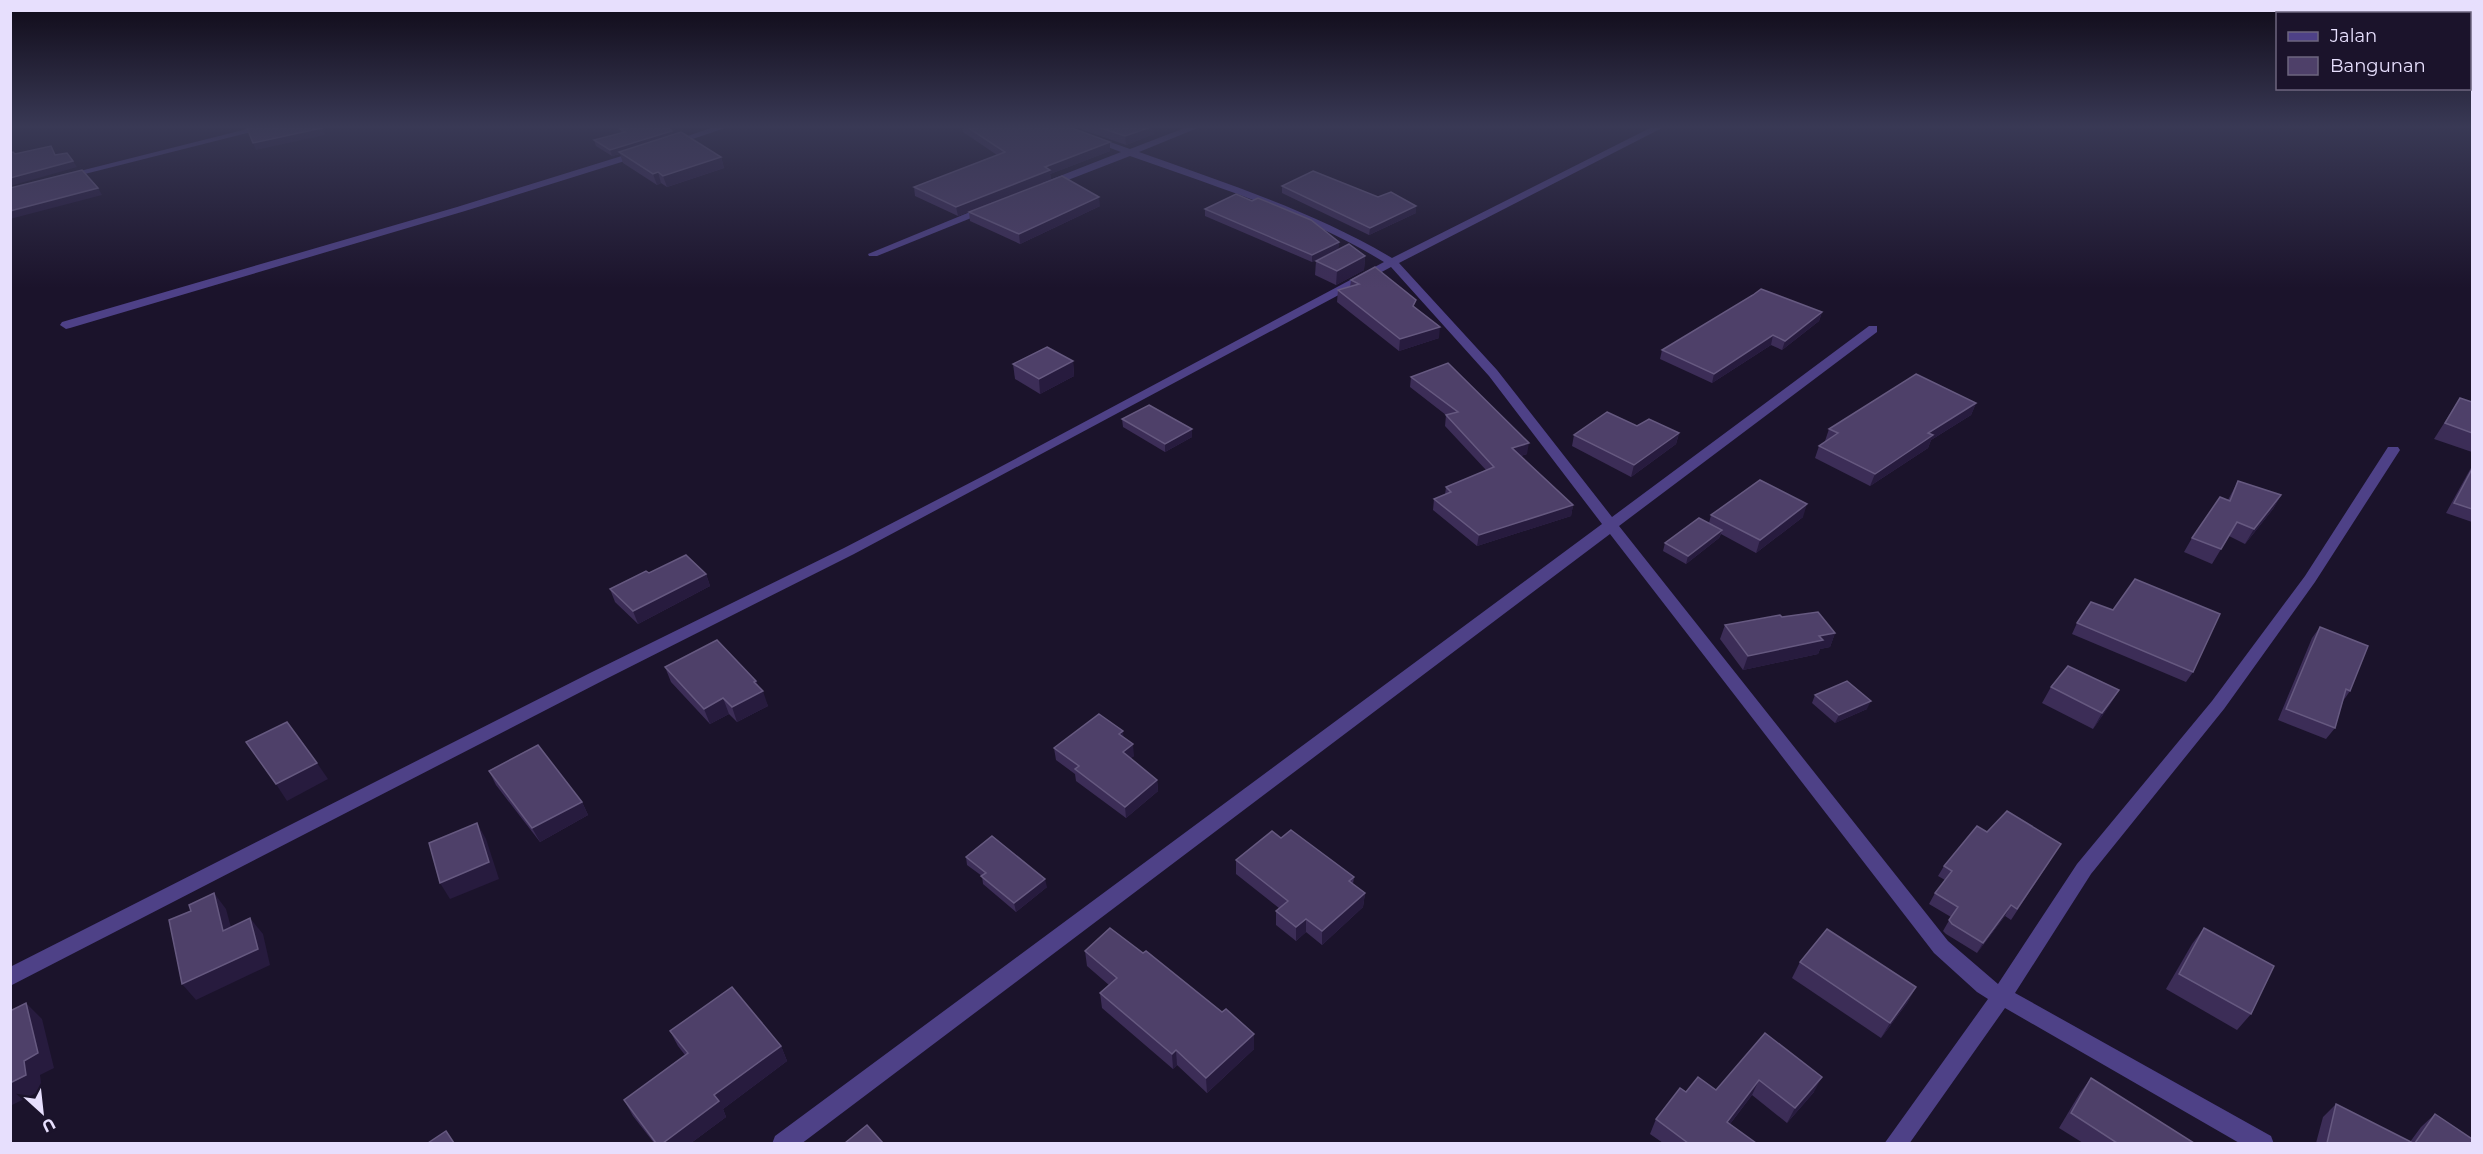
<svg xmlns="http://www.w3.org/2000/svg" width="2483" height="1154" font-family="Montserrat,sans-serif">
	<rect width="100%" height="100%" fill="#1b132b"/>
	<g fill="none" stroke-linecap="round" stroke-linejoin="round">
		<g fill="#4e4187" fill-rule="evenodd">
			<polygon points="255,127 271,127 65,179 60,176"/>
			<polygon points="714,127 728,127 675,145 667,143"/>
			<path d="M 1054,127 L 1068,127 L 1130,149 L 1187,127 L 1200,127 L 1139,152 C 1225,183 1313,211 1392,258 L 1652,127 L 1664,127 L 1399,263 L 1497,370 L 1612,517 L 1869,326 L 1877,326 L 1877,332 L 1619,526 L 1948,941 L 1998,984 L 2077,864 L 2212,701 L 2305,576 L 2388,447 L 2398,447 L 2400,450 L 2315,582 L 2224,709 L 2091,874 L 2015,993 L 2271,1136 L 2274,1144 L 2241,1144 L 2005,1008 L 1909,1144 L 1884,1144 L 1988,999 L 1977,992 L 1934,953 L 1610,534 L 801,1144 L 772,1144 L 775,1136 L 1602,524 L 1489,376 L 1391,267 L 854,554 L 604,680 L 10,986 L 10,967 L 592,672 L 844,548 L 985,475 L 1384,262 C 1305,214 1217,187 1130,156 L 1050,187 L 1042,187 L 1042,183 L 1121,152 Z"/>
			<polygon points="641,150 646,153 644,155 465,211 70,328 66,329 60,325 62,322 457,207"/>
			<polygon points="987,205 992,208 991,210 877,256 869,256 868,254"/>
		</g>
	</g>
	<g fill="#3c2d57">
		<polygon points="962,127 1069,127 1110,151 1050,174 1051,179 958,216 915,196 914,187 997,155 963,132"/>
		<polygon points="1075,127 1154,127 1154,134 1126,145"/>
		<polygon points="620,129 674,135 721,157 724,168 667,187 661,183 657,185 623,163 620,154 612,156 596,146 594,140 621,133"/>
		<polygon points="1282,186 1416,213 1369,235 1282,193"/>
		<polygon points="1100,206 1020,244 970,221 969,212"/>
		<polygon points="1205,209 1339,242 1338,249 1312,262 1205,216"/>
		<polygon points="1365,256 1364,270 1336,285 1315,275 1316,261"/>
		<polygon points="1351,280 1415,308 1439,338 1399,351 1337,302 1338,290 1350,287"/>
		<polygon points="1822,312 1819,321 1782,350 1771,345 1712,383 1660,359 1662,350"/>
		<polygon points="1073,361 1074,376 1040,394 1015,379 1013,364"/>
		<polygon points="1411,377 1527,454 1521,456 1573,505 1571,516 1477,546 1433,510 1434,499 1445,495 1446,487 1486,470 1445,426 1446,415 1410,387"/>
		<polygon points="2460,398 2472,402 2472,452 2434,439"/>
		<polygon points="1976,403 1971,415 1931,440 1928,448 1870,486 1815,458 1819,446 1826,441 1825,441 1829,429"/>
		<polygon points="1122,419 1192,429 1192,437 1165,452 1123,427"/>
		<polygon points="1637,426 1679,433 1676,444 1631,477 1572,446 1574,435"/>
		<polygon points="2472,466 2472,522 2446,513"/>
		<polygon points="2238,481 2281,495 2273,509 2245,544 2229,536 2212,564 2184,552 2192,538 2228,500"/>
		<polygon points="1711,515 1803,517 1756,553 1721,534 1719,538 1686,564 1663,551 1665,543 1709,523"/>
		<polygon points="649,573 706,574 710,586 638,624 615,602 610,589"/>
		<polygon points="1782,617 1835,633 1830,647 1820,649 1818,654 1743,670 1720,639 1725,625"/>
		<polygon points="2077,623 2193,672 2186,682 2072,634"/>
		<polygon points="2320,627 2350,691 2343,701 2335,728 2326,739 2278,720 2312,638"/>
		<polygon points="665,667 756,681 768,706 737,722 729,714 710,724 671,682"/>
		<polygon points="2051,687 2119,690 2109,706 2093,729 2042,703"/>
		<polygon points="1815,695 1867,709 1835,723 1812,703"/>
		<polygon points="1124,738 1134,756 1130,758 1157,780 1158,791 1126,818 1076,781 1075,774 1056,760 1054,748"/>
		<polygon points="489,771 582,802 588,815 540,842 496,785"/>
		<polygon points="1987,832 2061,844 2011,920 2005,916 1977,953 1946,934 1943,931 1951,917 1929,904 1935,893 1945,880 1938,876 1944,866"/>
		<polygon points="1281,838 1354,877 1353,884 1365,893 1363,907 1322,945 1306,932 1296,941 1276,925 1276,911 1279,908 1236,874 1236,860"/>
		<polygon points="966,857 1047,887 1016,912 983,884 982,876 967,865"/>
		<polygon points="2204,928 2251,1014 2237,1030 2166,989 2192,944"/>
		<polygon points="1085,951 1222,1012 1254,1034 1254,1049 1207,1093 1177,1065 1173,1069 1102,1008 1100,993 1109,985 1087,966"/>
		<polygon points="1800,962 1916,987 1907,1003 1881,1038 1792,978"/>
		<polygon points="670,1031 781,1046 787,1061 723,1109 726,1117 691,1143 654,1143 633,1116 624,1100 685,1055 678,1046"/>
		<polygon points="1765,1033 1814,1092 1787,1123 1752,1095 1730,1124 1756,1143 1663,1143 1650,1134 1656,1119 1686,1092 1716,1090"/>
		<polygon points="2091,1078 2194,1143 2083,1143 2059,1128 2080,1093"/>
		<polygon points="2336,1104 2410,1142 2421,1127 2435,1114 2472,1143 2316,1143 2323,1117"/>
	</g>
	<g fill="#271b3e">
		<polygon points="1151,127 1154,127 1154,134 1126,145 1125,136"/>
		<polygon points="322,128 325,135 256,150 253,143"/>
		<polygon points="672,131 674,137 619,152 620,154 612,156 610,150"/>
		<polygon points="1110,142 1110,151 1050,174 1051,179 958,216 956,207 1045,167"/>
		<polygon points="721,157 724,168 667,187 663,176"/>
		<polygon points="73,161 77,167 10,186 10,178"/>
		<polygon points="658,172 661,183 657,185 653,174"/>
		<polygon points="98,188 102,195 10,219 10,211"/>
		<polygon points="1099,197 1100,206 1020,244 1019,234"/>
		<polygon points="1416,206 1416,213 1369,235 1370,228"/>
		<polygon points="1339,242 1338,249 1312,262 1312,255"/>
		<polygon points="1365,256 1364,270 1336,285 1337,271"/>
		<polygon points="1822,312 1819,321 1782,350 1785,341"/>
		<polygon points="1440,327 1439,338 1399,351 1400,339"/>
		<polygon points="1773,335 1771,345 1712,383 1714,374"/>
		<polygon points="1073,361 1074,376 1040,394 1039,379"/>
		<polygon points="1976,403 1971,415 1931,440 1928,448 1870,486 1875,474 1928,433"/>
		<polygon points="1192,429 1192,437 1165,452 1165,444"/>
		<polygon points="1679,433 1676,444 1631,477 1634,465"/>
		<polygon points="1529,443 1527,454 1511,459 1512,448"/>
		<polygon points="2281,495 2273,509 2245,544 2254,529"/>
		<polygon points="1807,504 1803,517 1756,553 1760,540"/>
		<polygon points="1573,505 1571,516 1477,546 1479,535"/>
		<polygon points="1722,530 1719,538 1686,564 1688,556"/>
		<polygon points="706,574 710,586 638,624 633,611"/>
		<polygon points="1835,633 1830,647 1820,649 1818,654 1743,670 1748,656 1819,636"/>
		<polygon points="756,681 760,692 763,691 768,706 737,722 732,707 754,682"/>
		<polygon points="2119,690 2109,706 2093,729 2102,713"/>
		<polygon points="723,698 729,714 710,724 704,709"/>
		<polygon points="1871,701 1867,709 1835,723 1839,715"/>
		<polygon points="1123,731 1124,742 1119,734"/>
		<polygon points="1133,744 1134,756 1124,764 1123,752"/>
		<polygon points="317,763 328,779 287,801 276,784"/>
		<polygon points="1157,780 1158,791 1126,818 1125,807"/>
		<polygon points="582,802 588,815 540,842 532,828"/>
		<polygon points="477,823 486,839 499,879 450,899 440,883"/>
		<polygon points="1045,879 1047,887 1016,912 1014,903"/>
		<polygon points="214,893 226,909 236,946 223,931"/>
		<polygon points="1365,893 1363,907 1322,945 1322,931"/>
		<polygon points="2011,905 2005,916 1977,953 1983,943"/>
		<polygon points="250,918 263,934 270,965 196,1000 182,984"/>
		<polygon points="1306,919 1306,932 1296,941 1296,927"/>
		<polygon points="1916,987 1907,1003 1881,1038 1890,1023"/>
		<polygon points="26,1003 42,1019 54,1068 40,1075 42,1090 10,1106 10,1083 24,1061"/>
		<polygon points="1254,1034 1254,1049 1207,1093 1206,1078"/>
		<polygon points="781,1046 787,1061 723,1109 726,1117 691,1143 663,1143 714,1095"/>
		<polygon points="1176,1050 1177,1065 1173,1069 1172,1054"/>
		<polygon points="1822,1077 1814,1092 1787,1123 1795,1108"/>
		<polygon points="1759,1080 1752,1095 1720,1137 1727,1122"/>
	</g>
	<g fill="#4e4069" stroke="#665980" stroke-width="1.5">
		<polygon points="252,127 320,127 322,128 253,143 247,128"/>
		<polygon points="625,127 667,127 672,131 610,150 594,140 625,132 620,129"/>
		<polygon points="967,127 1069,127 1110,142 1045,167 1050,170 956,207 914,187 1005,152"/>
		<polygon points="1098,127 1151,127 1125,136"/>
		<polygon points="681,132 721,157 663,176 658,172 653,174 619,152"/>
		<polygon points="51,146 55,155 67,153 73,161 10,178 10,153 13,152 15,154"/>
		<polygon points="82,170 98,188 10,211 10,188"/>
		<polygon points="1313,171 1378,197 1391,192 1416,206 1370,228 1282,186"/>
		<polygon points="1062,176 1099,197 1019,234 969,212"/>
		<polygon points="1236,194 1252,201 1258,198 1311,220 1339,242 1312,255 1205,209"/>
		<polygon points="1349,244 1365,256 1337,271 1316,261"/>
		<polygon points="1375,267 1416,300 1413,306 1440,327 1400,339 1338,290 1359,284 1351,280"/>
		<polygon points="1761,289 1822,312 1785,341 1773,335 1714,374 1662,350 1753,295"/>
		<polygon points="1047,347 1073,361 1039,379 1013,364"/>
		<polygon points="1448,363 1529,443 1512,448 1573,505 1479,535 1434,499 1451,492 1446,487 1494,467 1446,415 1458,412 1411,377"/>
		<polygon points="1916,374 1976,403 1928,433 1933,435 1875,474 1819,446 1838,433 1829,429"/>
		<polygon points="2460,398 2472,402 2472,433 2445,423"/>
		<polygon points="1149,405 1192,429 1165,444 1122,419"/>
		<polygon points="1607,412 1637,426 1649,419 1679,433 1634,465 1574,435"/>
		<polygon points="2472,469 2472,509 2454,503"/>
		<polygon points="1760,480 1807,504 1760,540 1711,515"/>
		<polygon points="2238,481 2281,495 2254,529 2237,522 2221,549 2192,538 2220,497 2230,501"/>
		<polygon points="1699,518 1722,530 1688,556 1665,543"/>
		<polygon points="686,555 706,574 633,611 610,589 646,571 649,573"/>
		<polygon points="2135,579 2220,614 2193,672 2077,623 2091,602 2113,610"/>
		<polygon points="1818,612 1835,633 1819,636 1823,640 1748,656 1725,625 1780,615 1782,617"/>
		<polygon points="2320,627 2368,646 2350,691 2346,689 2335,728 2286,709"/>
		<polygon points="717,640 756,681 754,682 763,691 732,707 723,698 704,709 665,667"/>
		<polygon points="2068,666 2119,690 2102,713 2051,687"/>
		<polygon points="1847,681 1871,701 1839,715 1815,695"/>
		<polygon points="1099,714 1123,731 1119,734 1133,744 1123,752 1157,780 1125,807 1075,769 1079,766 1054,748"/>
		<polygon points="287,722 317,763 276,784 246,742"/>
		<polygon points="538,745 582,802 532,828 489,771"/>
		<polygon points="2007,811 2061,844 2017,909 2011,905 1983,943 1952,924 1949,920 1958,907 1935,893 1952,871 1944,866 1977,826 1987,832"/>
		<polygon points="477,823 489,862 440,883 429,843"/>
		<polygon points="1291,830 1354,877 1349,881 1365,893 1322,931 1306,919 1296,927 1276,911 1288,901 1236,860 1272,831 1281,838"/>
		<polygon points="992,836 1045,879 1014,903 981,876 986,873 966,857"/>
		<polygon points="214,893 223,931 250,918 258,949 182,984 169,920 191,911 189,905"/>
		<polygon points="1110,928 1143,953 1146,951 1222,1012 1226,1009 1254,1034 1206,1078 1176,1050 1172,1054 1100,993 1117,978 1085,951"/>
		<polygon points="2204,928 2274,966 2251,1014 2179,974"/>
		<polygon points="1827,929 1916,987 1890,1023 1800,962"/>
		<polygon points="732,987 781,1046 714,1095 719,1101 663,1143 656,1143 624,1100 688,1053 670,1031"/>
		<polygon points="26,1003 38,1053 24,1061 26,1075 10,1083 10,1011"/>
		<polygon points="1765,1033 1822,1077 1795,1108 1759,1080 1727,1122 1756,1143 1688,1143 1656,1119 1680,1088 1686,1092 1698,1077 1716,1090"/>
		<polygon points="2091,1078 2194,1143 2117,1143 2071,1113"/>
		<polygon points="2336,1104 2413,1143 2327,1143"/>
		<polygon points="2435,1114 2472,1139 2472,1143 2415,1143"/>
		<polygon points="867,1125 883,1143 845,1143"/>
		<polygon points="446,1131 454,1143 428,1143"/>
	</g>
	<linearGradient id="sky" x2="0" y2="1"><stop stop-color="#0f0a18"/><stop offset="0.44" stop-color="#393955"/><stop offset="1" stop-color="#393955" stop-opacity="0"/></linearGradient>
	<rect width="2483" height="288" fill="url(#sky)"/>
	<rect width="2483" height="1154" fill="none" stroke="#e7dffd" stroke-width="24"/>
	<rect x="2276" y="12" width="195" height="78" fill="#1b132b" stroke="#6d657f" stroke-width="1.5"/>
	<rect x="2288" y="32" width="30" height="9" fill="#4e4187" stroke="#6d657f" stroke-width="1.5"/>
	<text x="2330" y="42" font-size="18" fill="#e7dffd">Jalan</text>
	<rect x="2288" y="57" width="30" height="18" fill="#4e4069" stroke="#6d657f" stroke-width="1.5"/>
	<text x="2330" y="72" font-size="18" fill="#e7dffd">Bangunan</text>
	<g transform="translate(42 1112) rotate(153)" stroke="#1b132b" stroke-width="4.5" paint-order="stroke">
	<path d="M0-4.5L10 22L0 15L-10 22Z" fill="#e7dffd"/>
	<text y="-9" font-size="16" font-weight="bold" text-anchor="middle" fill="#e7dffd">U</text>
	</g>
</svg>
